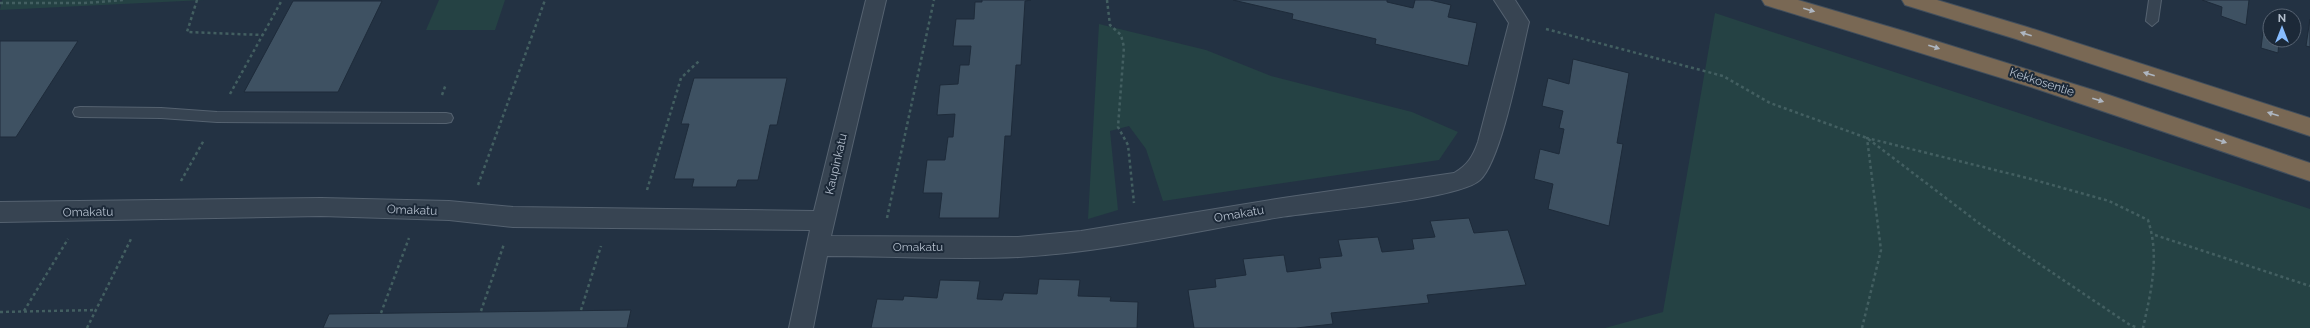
<svg xmlns="http://www.w3.org/2000/svg" width="2310" height="328" font-family="Raleway,sans-serif">
	<rect width="100%" height="100%" fill="#233243"/>
	<g fill="#254244">
		<polygon points="2,0 204,0 0,10"/>
		<polygon points="439,0 505,0 495,30 426,30"/>
		<polygon points="1715,13 2310,209 2310,328 1605,328 1663,312"/>
		<polygon points="1099,24 1206,50 1271,76 1412,112 1458,132 1439,160 1163,201 1146,149 1129,126 1110,131 1118,210 1088,219"/>
	</g>
	<g fill="#3e5162" stroke="#1e2b3a">
		<polygon points="982,0 1031,0 1025,1 1021,65 1016,65 1011,136 1005,136 999,218 939,218 942,193 923,193 927,160 945,160 948,137 953,137 955,114 937,115 940,85 958,84 960,65 969,65 971,46 953,46 956,19 974,19 975,2 982,2"/>
		<polygon points="1233,0 1387,0 1387,2 1413,8 1415,0 1430,0 1451,5 1448,17 1477,23 1468,66 1375,44 1376,39 1292,19 1293,14"/>
		<polygon points="2202,0 2249,0 2246,25 2221,16 2222,7"/>
		<polygon points="293,1 382,1 338,92 244,92"/>
		<polygon points="2310,19 2310,47 2306,46"/>
		<polygon points="2263,32 2270,34 2270,40 2279,40 2278,53 2261,48"/>
		<polygon points="0,41 78,41 16,137 0,137"/>
		<polygon points="1573,59 1629,73 1617,143 1623,144 1609,226 1548,209 1553,184 1534,179 1540,149 1559,154 1564,129 1559,128 1563,111 1542,106 1548,78 1569,84"/>
		<polygon points="694,78 787,78 777,125 770,125 758,180 738,180 736,187 692,187 694,179 674,179 689,124 681,124"/>
		<polygon points="1469,218 1474,233 1508,230 1526,285 1427,295 1429,303 1331,313 1333,324 1296,328 1194,328 1188,290 1216,287 1215,279 1246,275 1243,259 1284,255 1287,272 1321,268 1319,258 1342,256 1338,240 1378,237 1382,252 1414,249 1412,239 1435,237 1430,221"/>
		<polygon points="1039,279 1080,280 1078,296 1111,297 1110,301 1138,302 1137,328 871,328 877,299 903,300 904,296 937,298 940,280 980,281 977,299 1002,300 1004,293 1037,294"/>
		<polygon points="631,310 627,328 323,328 329,314"/>
	</g>
	<g fill="none" stroke-linecap="round" stroke-linejoin="round">
		<g stroke="#556270" stroke-width="2">
			<g id="lane">
				<polygon points="2149,0 2161,0 2158,21 2152,26 2146,21"/>
				<polygon points="80,107 161,108 217,112 446,113 451,114 453,118 451,122 446,123 217,122 161,118 80,117 75,116 73,112 75,108"/>
			</g>
		</g>
		<g stroke="#556270" stroke-width="2">
			<path id="street" d="M 866,0 L 886,0 L 831,236 L 1018,237 L 1081,231 L 1283,198 L 1454,173 C 1468,165 1473,156 1478,142 L 1509,23 L 1494,0 L 1515,0 L 1529,22 C 1521,55 1502,160 1480,180 C 1458,200 1319,211 1281,217 C 1194,231 1107,252 1019,257 C 955,260 891,256 827,256 L 813,328 L 789,328 L 810,230 L 513,227 L 449,220 L 321,216 L 0,222 L 0,202 L 321,198 L 449,201 L 513,207 L 814,211 Z"/>
		</g>
		<g stroke="#424f5d" stroke-width="2">
			<g id="highway">
				<polygon points="1762,0 1798,0 1907,32 2109,95 2310,163 2310,181 2037,89 1765,5"/>
				<polygon points="1902,0 1937,0 2027,27 2310,118 2310,136 2016,39 1905,5"/>
			</g>
		</g>
		<g stroke="#435f61" stroke-width="2.5" stroke-dasharray="3 3" stroke-linecap="butt">
			<polyline points="197,0 187,32 262,35"/>
			<polyline points="1107,0 1110,25 1121,35 1124,47 1118,127 1128,145 1134,203"/>
			<polyline points="0,3 85,3 124,0"/>
			<polyline points="1546,29 1723,76 1770,103 1867,138 1980,224 2130,325 2138,328"/>
			<polyline points="230,94 282,0"/>
			<polyline points="442,95 446,84"/>
			<polyline points="181,181 204,140"/>
			<polyline points="478,185 545,0"/>
			<polyline points="647,190 681,78 699,61"/>
			<polyline points="887,218 934,0"/>
			<polyline points="2155,235 2310,286"/>
			<polyline points="581,310 601,246"/>
			<polyline points="24,311 68,239"/>
			<polyline points="481,311 504,244"/>
			<polyline points="0,312 96,310"/>
			<polyline points="381,313 409,238"/>
			<polyline points="87,328 132,237"/>
			<path d="M 1862,328 L 1881,250 L 1867,138 L 2031,179 L 2109,201 L 2148,220 C 2160,257 2151,291 2143,328"/>
		</g>
		<use href="#lane" fill="#374452" fill-rule="evenodd"/>
		<use href="#street" fill="#374452" fill-rule="evenodd"/>
		<use href="#highway" fill="#796854" fill-rule="evenodd"/>
	</g>
	<defs><path id="oneway-solid" d="M-6-.8H1V-3.2L6.5 0L1 3.2V.8H-6Z"/></defs>
	<g fill="#aeb6c1">
		<use href="#oneway-solid" transform="translate(1809 10) rotate(16)"/>
		<use href="#oneway-solid" transform="translate(2026 34) rotate(-162)"/>
		<use href="#oneway-solid" transform="translate(1934 47) rotate(18)"/>
		<use href="#oneway-solid" transform="translate(2149 74) rotate(-162)"/>
		<use href="#oneway-solid" transform="translate(2098 100) rotate(18)"/>
		<use href="#oneway-solid" transform="translate(2273 114) rotate(-162)"/>
		<use href="#oneway-solid" transform="translate(2221 141) rotate(19)"/>
	</g>
	<g text-anchor="middle" dominant-baseline="central" stroke-width="4" stroke-linejoin="round" paint-order="stroke">
		<g font-size="12" fill="#b4bfcd" stroke="#1c2938">
			<text transform="translate(2042 82) rotate(18)">Kekkosentie</text>
			<text transform="translate(836 164) rotate(-77)">Kaupinkatu</text>
			<text transform="translate(412 210) rotate(2)">Omakatu</text>
			<text transform="translate(88 212) rotate(-1)">Omakatu</text>
			<text transform="translate(1239 214) rotate(-10)">Omakatu</text>
			<text x="918" y="247">Omakatu</text>
		</g>
	</g>
	<g transform="translate(2282 28)"><circle r="19" fill="#1c2938" stroke="#596574"/>
	<path d="M0-3L7 15L0 10L-7 15Z" fill="#87bcff"/>
	<text y="-6" font-size="11" font-weight="bold" text-anchor="middle" fill="#b4bfcd">N</text>
	</g>
</svg>
